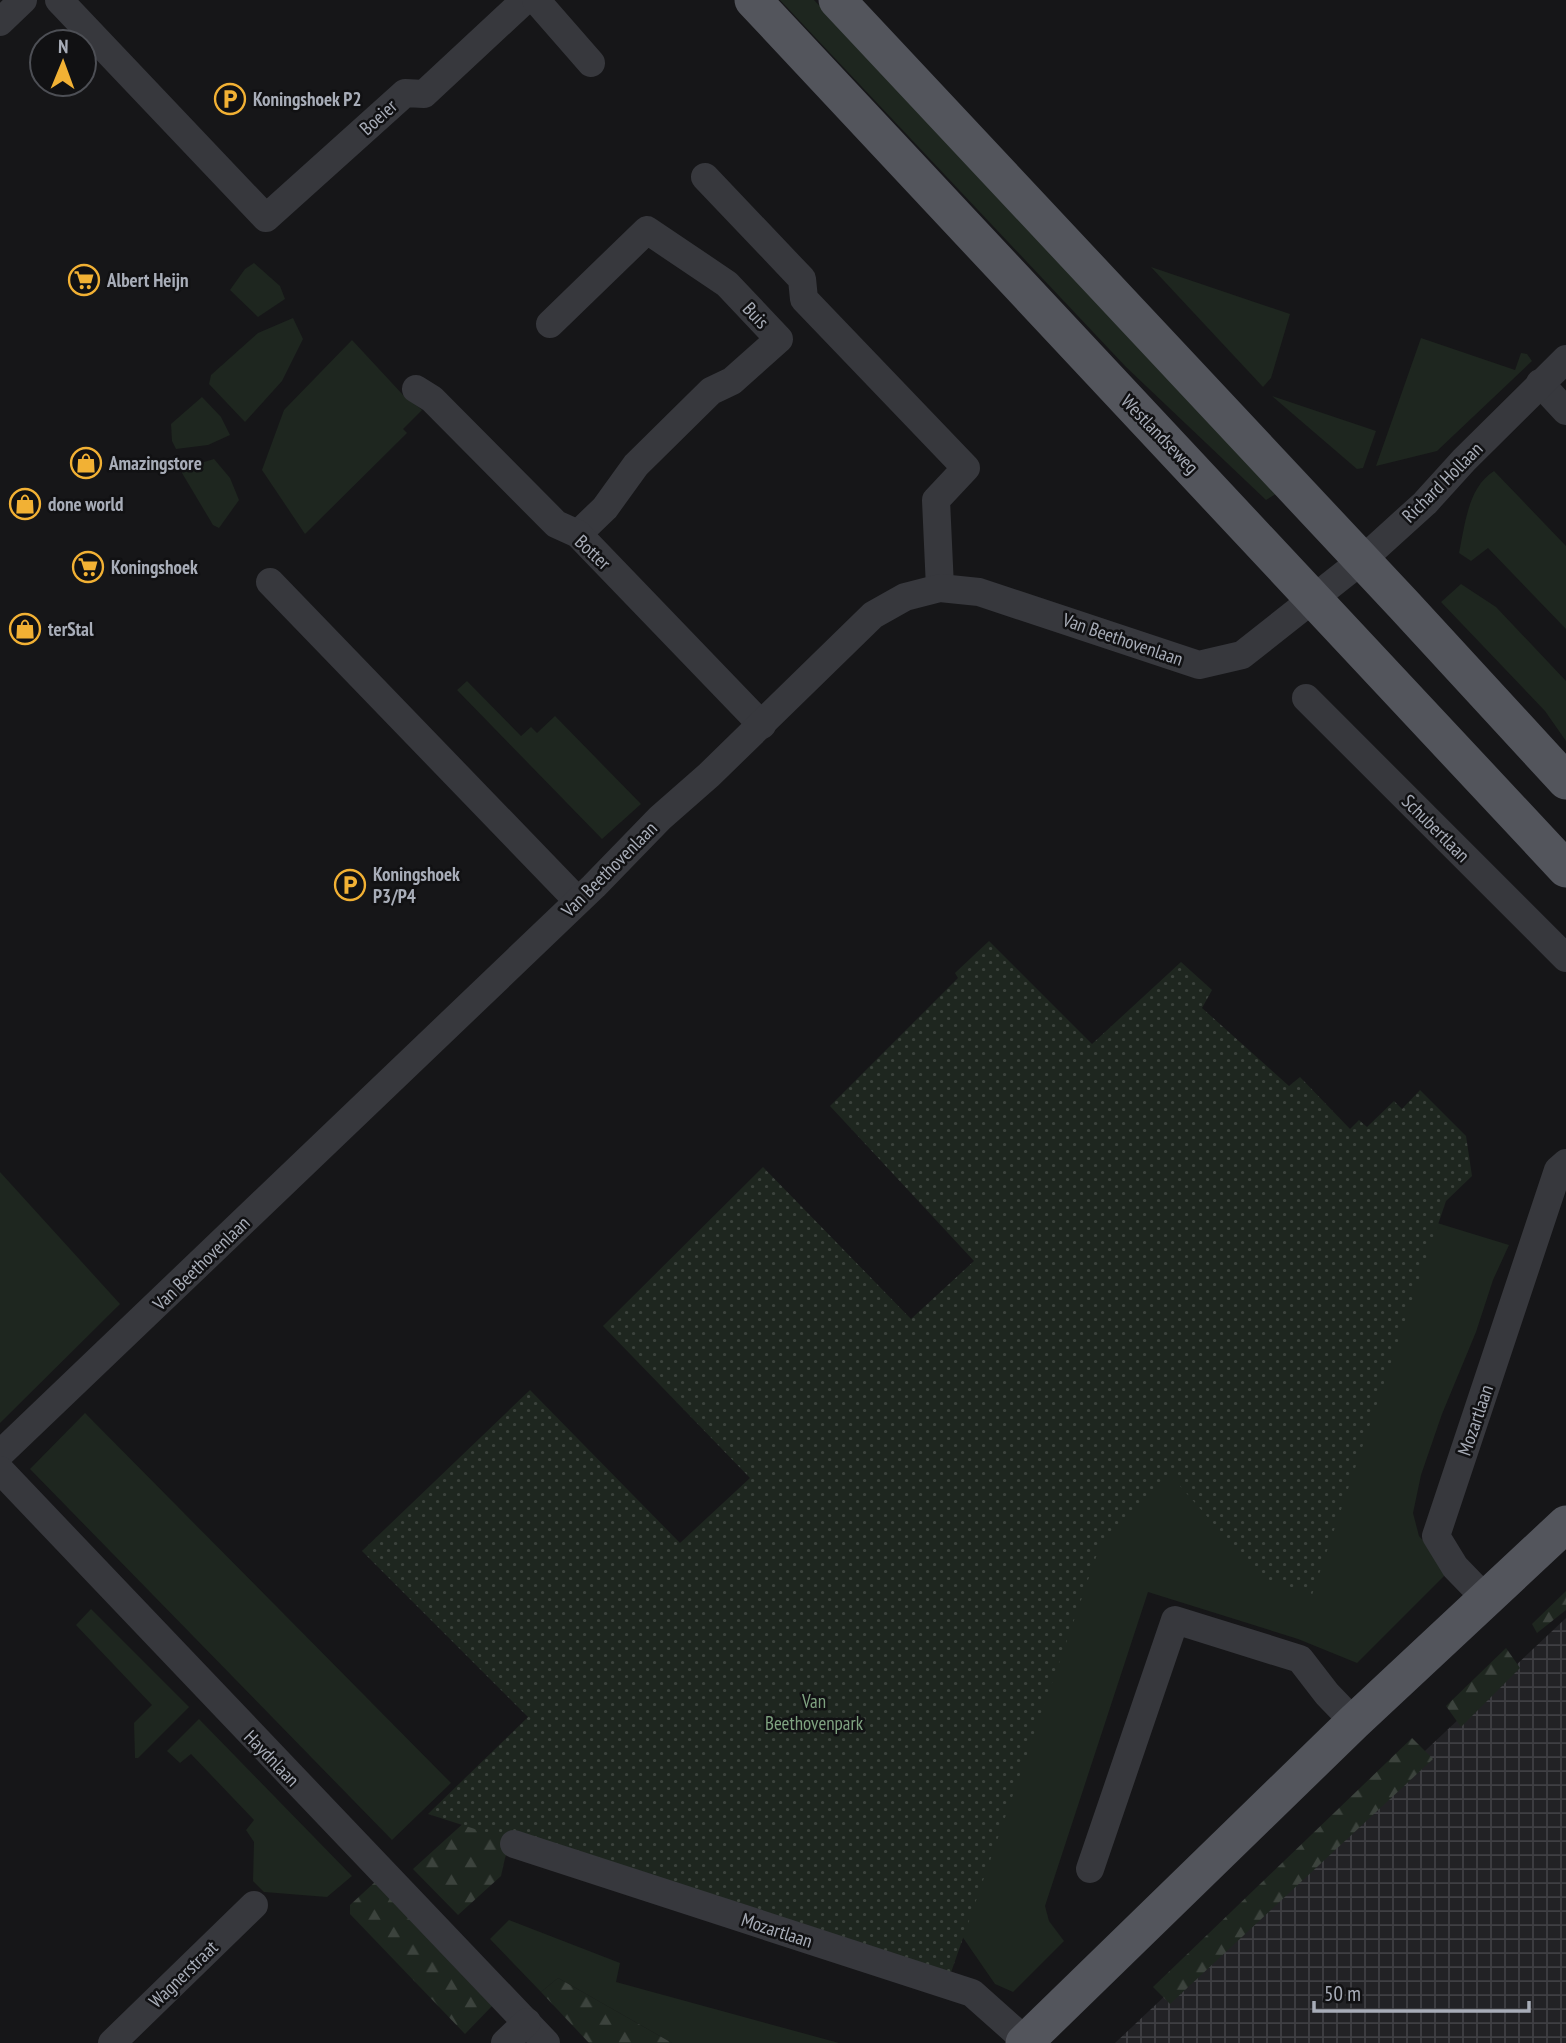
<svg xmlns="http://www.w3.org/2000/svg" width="1566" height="2043" font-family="'PT Sans Narrow',sans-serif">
	<defs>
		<pattern id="industrial-grid" width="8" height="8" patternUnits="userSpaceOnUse" patternTransform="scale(1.75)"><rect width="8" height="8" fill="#222225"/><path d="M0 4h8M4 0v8" fill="none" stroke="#3f3f43"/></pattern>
		<pattern id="forest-firs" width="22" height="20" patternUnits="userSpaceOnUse" patternTransform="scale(1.75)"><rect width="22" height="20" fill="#1e261f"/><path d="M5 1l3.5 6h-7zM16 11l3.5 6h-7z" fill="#3c433d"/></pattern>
		<pattern id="park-dots" width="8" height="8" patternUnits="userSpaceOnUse" patternTransform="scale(1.75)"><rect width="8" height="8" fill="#1e261f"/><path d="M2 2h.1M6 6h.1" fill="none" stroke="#3c433d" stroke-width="1.8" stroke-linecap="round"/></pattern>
	</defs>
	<rect width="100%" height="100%" fill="#161618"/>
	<polygon fill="url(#industrial-grid)" points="1566,1618 1566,2043 1115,2043"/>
	<g fill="#1e261f">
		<polygon points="780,0 814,0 1279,492 1266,500 1126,367"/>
		<polygon points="254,263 280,286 285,299 258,317 230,290 245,269"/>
		<polygon points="1151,267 1290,314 1271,378 1263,387"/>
		<polygon points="293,318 303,339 282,381 245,422 209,384 211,375 258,333"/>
		<polygon points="1421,338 1515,370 1521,353 1527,354 1532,361 1437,451 1376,466"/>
		<polygon points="352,340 403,395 422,410 403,429 407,433 305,534 262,470 284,410"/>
		<polygon points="1272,396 1376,431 1363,468 1357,469"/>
		<polygon points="202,397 221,417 230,435 208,445 176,449 172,441 171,424"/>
		<polygon points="214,459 230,478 239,500 219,528 213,525 182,473 184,468"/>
		<path d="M 1494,471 L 1566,546 L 1566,629 L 1488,548 L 1471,561 L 1459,553 C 1465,525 1468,487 1494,471 Z"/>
		<polygon points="1461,584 1496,607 1566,681 1566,741 1545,711 1441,602"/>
		<polygon points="467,681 521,736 531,727 537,733 555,716 641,804 602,839 457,690"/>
		<polygon points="0,1172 120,1304 0,1423"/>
		<polygon points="1421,1218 1509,1245 1493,1280 1476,1332 1442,1414 1421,1475 1413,1513 1419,1536 1449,1571 1357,1663 1298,1639 1148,1592 1045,1906 1049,1921 1064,1941 1013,1992 995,1984 957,1929 531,1762"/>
		<polygon points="85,1413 451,1783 392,1840 30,1469"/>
		<polygon points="91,1609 189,1707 138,1758 135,1758 134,1723 152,1705 76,1625"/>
		<polygon points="199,1719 352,1876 327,1897 264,1892 253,1881 254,1842 246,1830 254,1820 191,1754 180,1763 167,1751"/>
		<polygon points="509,1920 620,1963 616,1982 839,2043 672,2043 558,1978 541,1992 490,1939"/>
	</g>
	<g fill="url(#forest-firs)">
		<polygon points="1566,1591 1566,1610 1537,1633 1532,1624"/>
		<polygon points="1506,1648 1520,1668 1461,1727 1446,1706"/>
		<polygon points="1412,1738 1433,1759 1170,2004 1153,1987"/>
		<polygon points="510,1781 519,1822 505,1858 501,1876 458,1915 413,1869"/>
		<polygon points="375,1882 492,2006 465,2034 350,1914 350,1905"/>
		<polygon points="558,1978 672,2043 589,2043 541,1992"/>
	</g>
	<polygon fill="url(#park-dots)" points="989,941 1092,1044 1181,962 1212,990 1202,1008 1289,1086 1300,1077 1350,1129 1359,1120 1367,1127 1394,1101 1402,1109 1420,1090 1466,1136 1472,1176 1446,1201 1312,1595 1262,1578 1171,1476 1101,1543 948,1981 428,1814 528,1717 362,1551 530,1390 680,1543 750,1478 603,1326 763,1167 911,1319 974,1261 830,1106 958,978 955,973"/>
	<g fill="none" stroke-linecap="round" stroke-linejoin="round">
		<g stroke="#37383d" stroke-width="28">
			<polyline points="59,0 266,218 405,93 424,94 525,0"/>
			<polyline points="536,0 591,63"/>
			<polyline points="0,22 23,0"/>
			<polyline points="705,177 802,279 804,299 966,468 936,500 940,588"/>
			<polyline points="550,324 647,230 727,284 779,339 732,381 711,391 636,465 605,508 578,534"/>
			<polyline points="1540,383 1566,411"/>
			<polyline points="416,389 432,399 556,524 578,534 762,725"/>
			<polyline points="270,582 577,900"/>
			<polyline points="1306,698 1566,958"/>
			<polyline points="0,1454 594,886 660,818 709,775 873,615 905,597 940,588 979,592 1199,665 1242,655 1361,561 1425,503 1464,460 1566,359"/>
			<path d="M 0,1470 C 182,1662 364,1853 546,2043"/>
			<polyline points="1485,1598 1455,1567 1436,1536 1558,1170 1566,1163"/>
			<polyline points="514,1844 972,1993 1026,2041"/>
			<polyline points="1090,1869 1175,1620 1300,1659 1327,1694 1354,1722"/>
			<polyline points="112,2043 254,1905"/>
			<polyline points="505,2043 527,2022"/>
		</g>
		<g stroke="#53555c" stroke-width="37">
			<polyline points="753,0 1566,869"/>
			<polyline points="837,0 1404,605 1566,781"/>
			<polyline points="1024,2043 1354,1722 1566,1524"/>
		</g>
	</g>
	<defs>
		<g id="parking-ring" transform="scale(1.575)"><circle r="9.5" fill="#111113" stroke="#f2b134" stroke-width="1.5"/><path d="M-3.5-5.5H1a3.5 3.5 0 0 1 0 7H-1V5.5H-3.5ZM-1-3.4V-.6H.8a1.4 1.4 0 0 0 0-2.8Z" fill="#f2b134"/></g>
		<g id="supermarket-ring" transform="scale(1.575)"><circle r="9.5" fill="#111113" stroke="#f2b134" stroke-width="1.5"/><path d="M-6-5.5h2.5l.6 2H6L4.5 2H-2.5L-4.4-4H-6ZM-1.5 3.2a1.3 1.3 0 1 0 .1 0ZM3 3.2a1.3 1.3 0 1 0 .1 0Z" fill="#f2b134"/></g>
		<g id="shop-ring" transform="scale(1.575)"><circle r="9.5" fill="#111113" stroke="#f2b134" stroke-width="1.5"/><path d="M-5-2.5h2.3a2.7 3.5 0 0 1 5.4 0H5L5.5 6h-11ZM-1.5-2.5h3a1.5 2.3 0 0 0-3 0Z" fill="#f2b134"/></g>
	</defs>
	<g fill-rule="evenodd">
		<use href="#parking-ring" x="230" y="99"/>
		<use href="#supermarket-ring" x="84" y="280"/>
		<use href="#shop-ring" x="86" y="463"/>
		<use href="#shop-ring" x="25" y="504"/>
		<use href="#supermarket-ring" x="88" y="567"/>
		<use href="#shop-ring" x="25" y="629"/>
		<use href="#parking-ring" x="350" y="885"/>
	</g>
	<g text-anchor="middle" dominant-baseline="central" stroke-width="5" stroke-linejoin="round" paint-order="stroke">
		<g font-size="19" font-weight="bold" fill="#a8adb8" stroke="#111113" text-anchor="start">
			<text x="253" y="99">Koningshoek P2</text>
			<text x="107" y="280">Albert Heijn</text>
			<text x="109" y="463">Amazingstore</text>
			<text x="48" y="504">done world</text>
			<text x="111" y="567">Koningshoek</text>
			<text x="48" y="629">terStal</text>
			<text x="373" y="874">Koningshoek<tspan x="373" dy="22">P3/P4</tspan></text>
		</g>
		<g font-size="19" fill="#a8adb8" stroke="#111113">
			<text transform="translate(378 117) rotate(-42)">Boeier</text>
			<text transform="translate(756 315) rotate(47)">Buis</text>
			<text transform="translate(1160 434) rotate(46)">Westlandseweg</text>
			<text transform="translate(1442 482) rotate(-45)">Richard Hollaan</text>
			<text transform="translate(593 552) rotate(43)">Botter</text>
			<text transform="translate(1123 639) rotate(19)">Van Beethovenlaan</text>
			<text transform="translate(1436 828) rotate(45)">Schubertlaan</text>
			<text transform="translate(609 869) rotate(-45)">Van Beethovenlaan</text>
			<text transform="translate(201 1263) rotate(-44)">Van Beethovenlaan</text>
			<text transform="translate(1475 1420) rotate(-71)">Mozartlaan</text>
			<text transform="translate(272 1758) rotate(46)">Haydnlaan</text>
			<text transform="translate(777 1930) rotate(18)">Mozartlaan</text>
			<text transform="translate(183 1974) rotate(-44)">Wagnerstraat</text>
		</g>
		<g font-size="19" fill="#7fa381" stroke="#111113">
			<text x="814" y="1701">Van<tspan x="814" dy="22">Beethovenpark</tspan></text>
		</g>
	</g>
	<g transform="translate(63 63) rotate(1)"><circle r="33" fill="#111113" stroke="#4d4f55" stroke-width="2"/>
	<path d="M0-5L12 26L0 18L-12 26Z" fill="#f2b134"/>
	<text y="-10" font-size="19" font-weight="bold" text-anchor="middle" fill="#a8adb8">N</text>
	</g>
	<path d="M1314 2001v10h215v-10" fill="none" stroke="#a8adb8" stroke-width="3.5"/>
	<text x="1324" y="2001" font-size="21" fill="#a8adb8" stroke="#111113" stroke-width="5" paint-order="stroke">50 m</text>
</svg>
